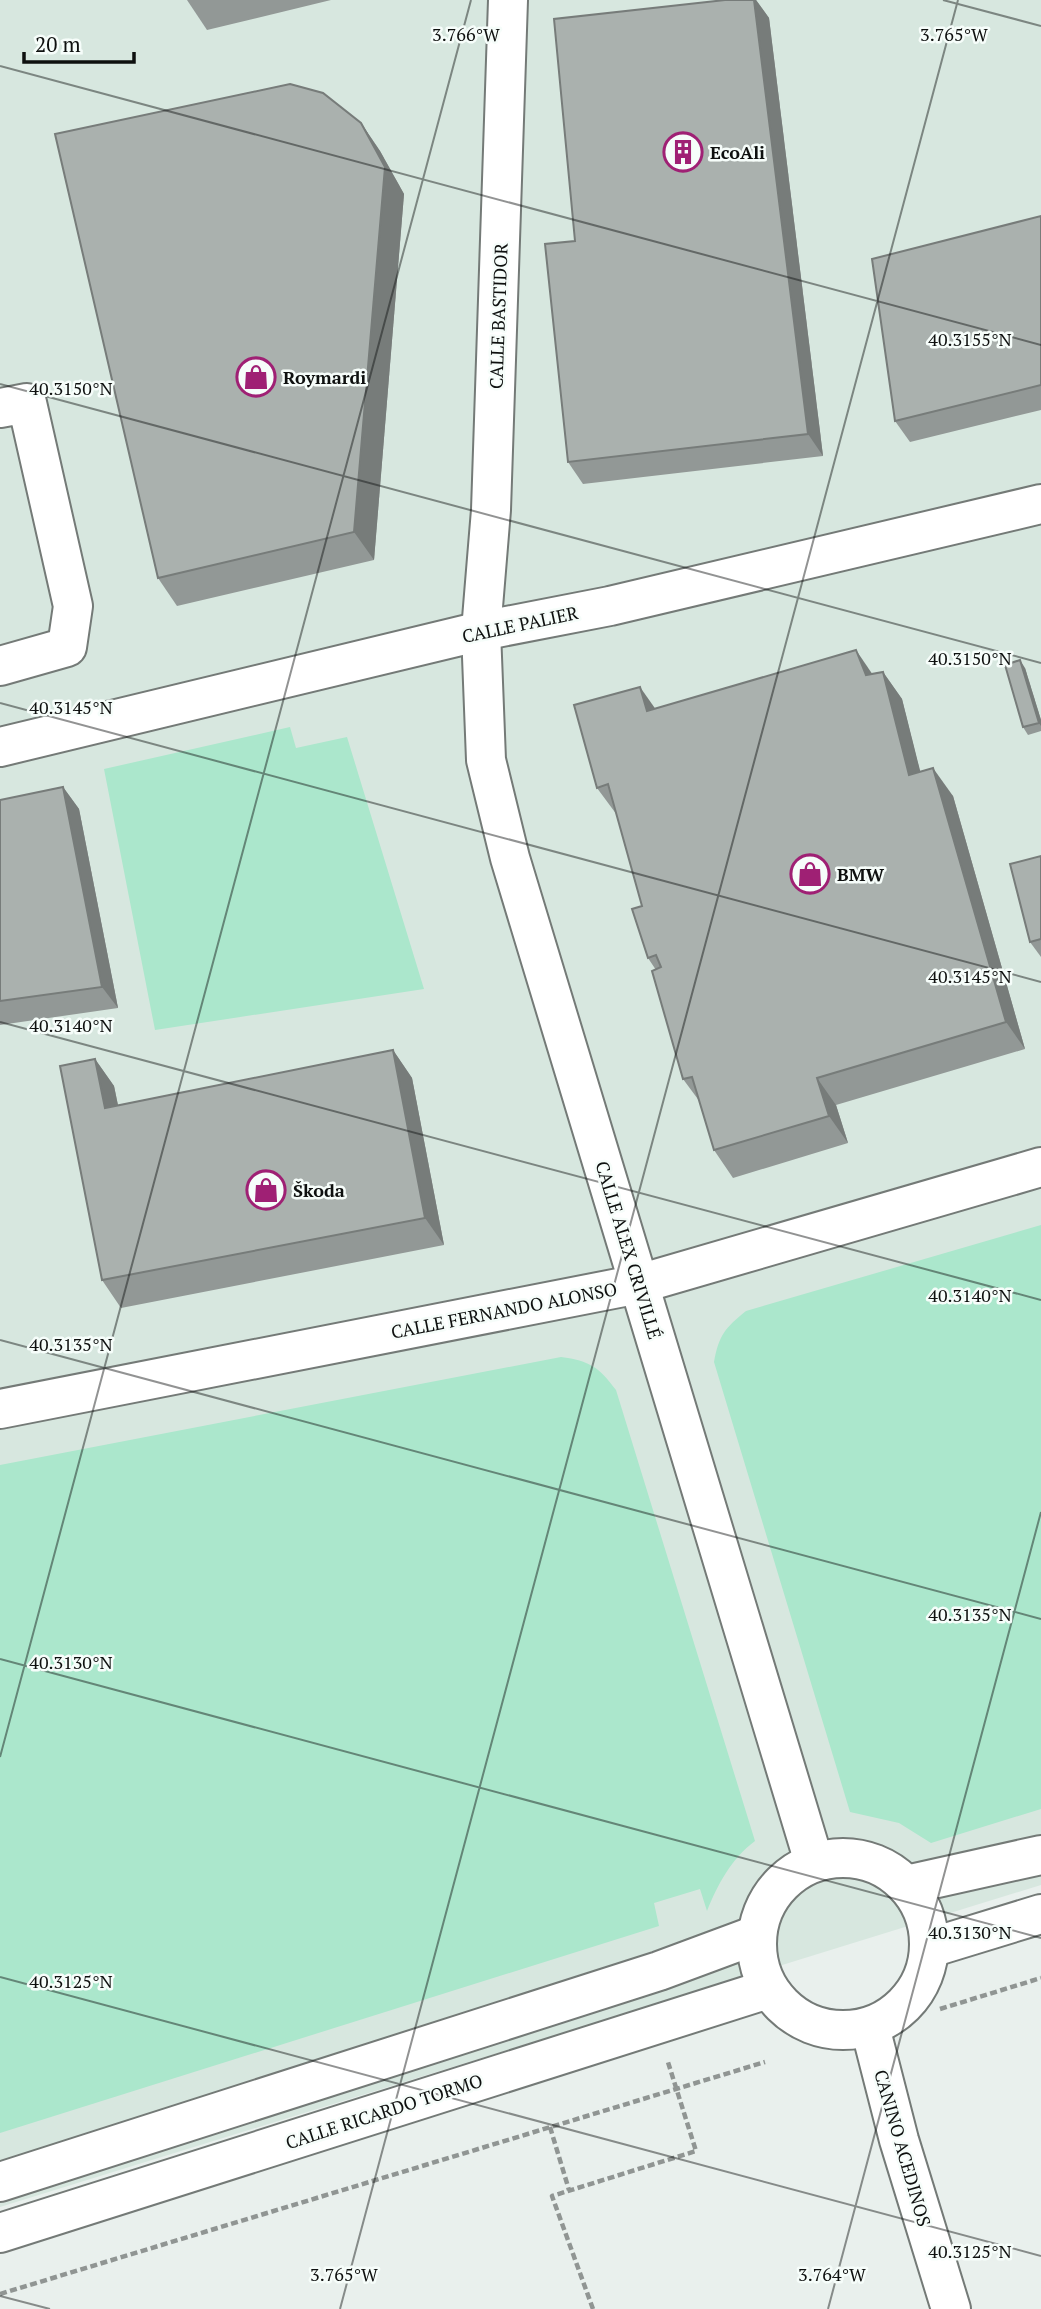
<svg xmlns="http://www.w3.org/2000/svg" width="1041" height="2309" font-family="'PT Serif',serif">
	<rect width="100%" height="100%" fill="#e9f0ed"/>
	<polygon fill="#d7e7df" points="0,0 1041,0 1041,1885 0,2207"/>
	<g fill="#abe7cc">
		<polygon points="290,727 296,748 347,737 424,989 155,1030 104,769"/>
		<path d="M 1041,1225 L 1041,1809 L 931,1843 L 899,1823 L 850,1812 L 714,1362 C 719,1335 725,1328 746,1311 Z"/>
		<path d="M 561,1357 C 590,1361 599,1367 616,1390 L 755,1841 C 731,1859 718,1884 707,1911 L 700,1889 L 654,1903 L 659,1926 L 0,2133 L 0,1465 Z"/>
	</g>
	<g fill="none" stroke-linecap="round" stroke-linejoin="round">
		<g stroke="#747a77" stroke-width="42">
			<g id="minor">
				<polyline points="508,0 491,510 481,631 486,760 510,858 814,1862"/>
				<polyline points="0,408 27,403 73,606 67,647 0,666"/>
				<polyline points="0,747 481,631 610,606 1041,504"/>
				<polyline points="0,1409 639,1284 1041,1167"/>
				<circle cx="843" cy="1944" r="86"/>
				<polyline points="906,1885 1041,1855"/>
				<polyline points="930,1948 1041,1914"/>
				<polyline points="870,2027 899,2140 951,2309"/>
				<polyline points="0,2182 659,1971 756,1935"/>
				<polyline points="0,2233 768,1989"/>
			</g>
		</g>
		<g stroke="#909593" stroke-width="4.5" stroke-dasharray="7 3.5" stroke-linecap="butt">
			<polyline points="940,2009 1041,1978"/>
			<polyline points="550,2127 569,2190"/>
			<polyline points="0,2294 765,2062"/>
			<polyline points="593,2309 552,2196 696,2151 667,2059"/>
		</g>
		<use href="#minor" stroke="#fff" stroke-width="38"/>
	</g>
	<g fill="#929896">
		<polygon points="187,0 331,0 207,30"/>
		<polygon points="725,0 756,0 769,18 823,456 583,484 568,462 575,241"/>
		<polygon points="361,123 380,151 404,194 374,560 177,606 158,578"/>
		<polygon points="1041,216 1041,410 910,442 895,421"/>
		<polygon points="1025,668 1041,720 1041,731 1028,735 1023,727"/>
		<polygon points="883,672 902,699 920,772 953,796 1025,1049 836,1105 848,1143 733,1178 714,1150 700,1102 683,1079 656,970 648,958 642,906 617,815 597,788 655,709"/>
		<polygon points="63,787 79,809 118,1008 0,1025 0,800"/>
		<polygon points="1041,856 1041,957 1030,942"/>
		<polygon points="393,1050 412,1078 444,1245 121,1308 102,1280 95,1059 114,1086 118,1105"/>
	</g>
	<g fill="#777c7a">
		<polygon points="754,0 756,0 769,18 823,456 808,434"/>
		<polygon points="361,123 380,151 404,194 374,560 354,532"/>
		<polygon points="856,650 875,678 866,675"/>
		<polygon points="1020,660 1025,668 1041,720 1041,726 1039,723"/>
		<polygon points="883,672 902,699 928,802 909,775"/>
		<polygon points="640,687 659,714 647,711"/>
		<polygon points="933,768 953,796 1025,1049 1006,1022"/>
		<polygon points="63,787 79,809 118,1008 102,987"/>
		<polygon points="393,1050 412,1078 444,1245 425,1218"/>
		<polygon points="95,1059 114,1086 124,1135 105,1108"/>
		<polygon points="817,1078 836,1105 848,1143 829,1116"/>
	</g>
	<g fill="#aab1ae" stroke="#777c7a" stroke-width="2">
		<polygon points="725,0 754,0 808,434 568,462 545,244 575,241 554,19"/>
		<polygon points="290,84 323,93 361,123 385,167 354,532 158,578 55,134"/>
		<polygon points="1041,216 1041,385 895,421 872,259"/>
		<polygon points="856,650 866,675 883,672 909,775 933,768 1006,1022 817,1078 829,1116 714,1150 692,1077 683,1079 652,971 661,967 656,955 648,958 632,909 642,906 608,784 597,788 574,705 640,687 647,711"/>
		<polygon points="1020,660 1039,723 1023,727 1005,665"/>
		<polygon points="63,787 102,987 0,1001 0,800"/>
		<polygon points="1041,856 1041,939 1030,942 1010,864"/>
		<polygon points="393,1050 425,1218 102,1280 60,1066 95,1059 105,1108"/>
	</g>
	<path fill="none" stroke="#0e100f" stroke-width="2" stroke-opacity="0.45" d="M 943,0 L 1041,26M 0,66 L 1041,345M 0,384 L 1041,663M 0,703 L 1041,982M 0,1022 L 1041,1300M 0,1340 L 1041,1619M 0,1659 L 1041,1938M 0,1757 L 471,0M 0,1977 L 1041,2256M 0,2296 L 50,2309M 340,2309 L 958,0M 828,2309 L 1041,1512"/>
	<defs>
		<g id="building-ring" transform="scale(2.0125)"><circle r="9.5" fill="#f6fdfa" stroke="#9f2074" stroke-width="1.5"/><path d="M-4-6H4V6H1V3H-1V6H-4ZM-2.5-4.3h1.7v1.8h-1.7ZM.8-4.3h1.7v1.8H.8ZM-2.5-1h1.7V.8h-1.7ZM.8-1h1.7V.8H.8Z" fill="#9f2074"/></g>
		<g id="shop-ring" transform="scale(2.0125)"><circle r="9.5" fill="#f6fdfa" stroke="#9f2074" stroke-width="1.5"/><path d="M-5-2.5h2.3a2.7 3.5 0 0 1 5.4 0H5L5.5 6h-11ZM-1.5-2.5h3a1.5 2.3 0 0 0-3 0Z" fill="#9f2074"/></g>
	</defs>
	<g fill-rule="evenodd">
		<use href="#building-ring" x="683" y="152"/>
		<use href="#shop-ring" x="256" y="377"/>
		<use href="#shop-ring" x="810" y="874"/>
		<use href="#shop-ring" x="266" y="1190"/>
	</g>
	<g text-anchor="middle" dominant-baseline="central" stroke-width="5" stroke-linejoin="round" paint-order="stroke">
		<g font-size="18" font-weight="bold" fill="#0e100f" stroke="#f6fdfa" text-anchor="start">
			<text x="710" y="152">EcoAli</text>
			<text x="283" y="377">Roymardi</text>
			<text x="837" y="874">BMW</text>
			<text x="293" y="1190">Škoda</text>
		</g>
		<g font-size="18" fill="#0e100f" stroke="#f6fdfa">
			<text transform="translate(498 316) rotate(-88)">CALLE BASTIDOR</text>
			<text transform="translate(520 624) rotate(-12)">CALLE PALIER</text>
			<text transform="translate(629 1250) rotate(73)">CALLE ALEX CRIVILLÉ</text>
			<text transform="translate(504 1310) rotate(-11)">CALLE FERNANDO ALONSO</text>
			<text transform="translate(384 2111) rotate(-18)">CALLE RICARDO TORMO</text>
			<text transform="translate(903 2148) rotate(74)">CANINO ACEDINOS</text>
		</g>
	</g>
	<g font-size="18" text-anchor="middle" fill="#0e100f" stroke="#f6fdfa" stroke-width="5" stroke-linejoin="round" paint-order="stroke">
		<text x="466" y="41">3.766°W</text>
		<text x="954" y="41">3.765°W</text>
		<text x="970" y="346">40.3155°N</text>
		<text x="71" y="395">40.3150°N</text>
		<text x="970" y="665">40.3150°N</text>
		<text x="71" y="714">40.3145°N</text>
		<text x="970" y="983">40.3145°N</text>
		<text x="71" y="1032">40.3140°N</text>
		<text x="970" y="1302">40.3140°N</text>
		<text x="71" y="1351">40.3135°N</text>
		<text x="970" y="1621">40.3135°N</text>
		<text x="71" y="1669">40.3130°N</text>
		<text x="970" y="1939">40.3130°N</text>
		<text x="71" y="1988">40.3125°N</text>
		<text x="970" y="2258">40.3125°N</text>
		<text x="344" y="2281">3.765°W</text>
		<text x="832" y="2281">3.764°W</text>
	</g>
	<path d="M24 52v10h110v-10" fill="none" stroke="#0e100f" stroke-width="3.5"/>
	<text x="35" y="52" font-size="21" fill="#0e100f" stroke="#f6fdfa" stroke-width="5" paint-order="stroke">20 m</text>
</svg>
